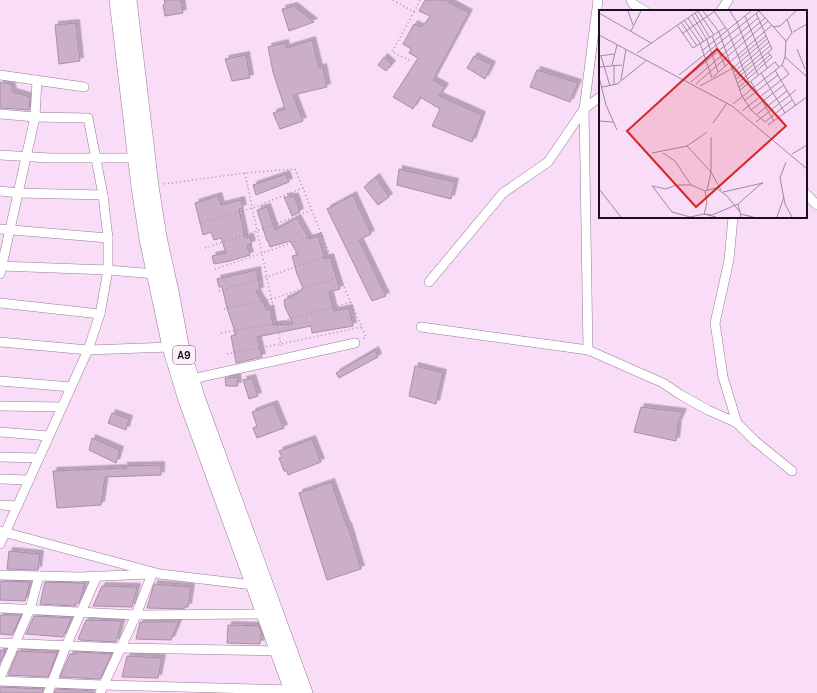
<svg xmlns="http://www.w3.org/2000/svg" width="817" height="693" font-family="Karla,sans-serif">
	<defs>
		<filter id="shadow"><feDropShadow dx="3.5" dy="-3.5" stdDeviation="0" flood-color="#0004"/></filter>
	</defs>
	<rect width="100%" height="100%" fill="#f9dcf8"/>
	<g fill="#cbafca" stroke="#a98ea9" filter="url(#shadow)">
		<polygon points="164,0 181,0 183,13 165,16 163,5 165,4"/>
		<polygon points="425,0 445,0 469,13 433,80 445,87 439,96 482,115 472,142 432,126 440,109 420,97 413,109 393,97 418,58 409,53 411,49 403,44 414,24 420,27 425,24 430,16 419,11"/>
		<polygon points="294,6 314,22 289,31 282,9"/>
		<polygon points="76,23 80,61 59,64 55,25"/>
		<polygon points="312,40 319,68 323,67 327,87 293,95 303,121 280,129 273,113 285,109 273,72 268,47 285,43 286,48"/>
		<polygon points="246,55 250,78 232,81 225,59"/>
		<polygon points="474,56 492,65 485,79 467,68"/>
		<polygon points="384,57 392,64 386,71 378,65"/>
		<polygon points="537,70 578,83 570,102 530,87"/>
		<polygon points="0,82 11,84 13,92 30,97 29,110 0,108"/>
		<polygon points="399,169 455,182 451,199 397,185"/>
		<polygon points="286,174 289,182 256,195 253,185"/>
		<polygon points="376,177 389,197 378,205 364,187"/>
		<polygon points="353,195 371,234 359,240 386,296 372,301 327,209"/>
		<polygon points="218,196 221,205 241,200 243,208 239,209 245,238 250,237 252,244 247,245 250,255 230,261 214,264 212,256 226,253 221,238 214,240 211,232 203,235 195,203"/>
		<polygon points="284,197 295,197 300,212 292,216"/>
		<polygon points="267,207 275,230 297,218 309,239 318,236 325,259 330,257 340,289 329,292 334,311 349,308 353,326 312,333 311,326 257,337 262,357 236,363 231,336 236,335 227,308 222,287 219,287 217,279 257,270 260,291 256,291 267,310 270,308 273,325 293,324 285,307 284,300 297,294 303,288 297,274 292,256 298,255 290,241 270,247 268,241 267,241 257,210"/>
		<polygon points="375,350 378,357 339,378 336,373"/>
		<polygon points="415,366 443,373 436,404 409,396"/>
		<polygon points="237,377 238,386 226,386 225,378"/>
		<polygon points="252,378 258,396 249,399 243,380"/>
		<polygon points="274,404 284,428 257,438 253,428 257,426 252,412"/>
		<polygon points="641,407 683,412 678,423 676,441 634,432"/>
		<polygon points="112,413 129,419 126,430 108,423"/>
		<polygon points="92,438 120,450 116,463 89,450"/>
		<polygon points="312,439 321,462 288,475 287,471 284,471 279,458 282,457 279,451"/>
		<polygon points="161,465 161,475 105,477 101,505 57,508 53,471 127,468 123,466"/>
		<polygon points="331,482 347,526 348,526 361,569 327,580 299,493"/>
		<polygon points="9,551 40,554 38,570 7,569"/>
		<polygon points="0,581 30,582 25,601 0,600"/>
		<polygon points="45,582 80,583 85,583 81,597 79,603 76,603 76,606 40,604"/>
		<polygon points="154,584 191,587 188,607 185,607 184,609 147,608"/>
		<polygon points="102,586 137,587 132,607 93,606"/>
		<polygon points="0,615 21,615 12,635 0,634"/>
		<polygon points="34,616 72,618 63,637 26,634"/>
		<polygon points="86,620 122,621 116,642 80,640 80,639 78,639"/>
		<polygon points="173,621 179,621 171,640 136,639 140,622 173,622"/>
		<polygon points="228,625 259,626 262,634 261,634 260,644 227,643"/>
		<polygon points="0,650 5,651 0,663"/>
		<polygon points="18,651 57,653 48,677 8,675"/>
		<polygon points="77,652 112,654 100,679 60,677 70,654 77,654"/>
		<polygon points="127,656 162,658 158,678 122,677"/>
		<polygon points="0,687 43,689 42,693 0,693"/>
		<polygon points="56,689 94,691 94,693 54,693"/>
	</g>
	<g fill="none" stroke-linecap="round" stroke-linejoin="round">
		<g stroke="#977c97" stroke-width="10">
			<g id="minor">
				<polyline points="631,0 633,4 645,11"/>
				<polyline points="721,11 728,0"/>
				<polyline points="0,75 84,87"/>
				<polyline points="0,114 35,117 88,118 103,195 108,238 108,270 100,314 88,350 0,544"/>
				<polyline points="0,155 50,158 135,158"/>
				<polyline points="0,191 18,193 103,195"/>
				<polyline points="806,194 817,205"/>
				<polyline points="733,217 729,260 715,323 723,377 737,423"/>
				<polyline points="0,229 108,238"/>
				<polyline points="0,266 108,270 155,274"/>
				<polyline points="0,274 35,117 37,80"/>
				<polyline points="429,282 503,193 548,162 584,109 600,97"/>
				<polyline points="0,303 100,314"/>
				<polyline points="421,327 588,350 663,383 681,395 708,410 737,423 755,441 792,471"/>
				<polyline points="0,342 88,350 170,347"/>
				<polyline points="588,350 584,109 598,0"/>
				<polyline points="192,379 355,343"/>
				<polyline points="0,381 71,387"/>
				<polyline points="0,406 62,407"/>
				<polyline points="0,432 49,436"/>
				<polyline points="0,457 39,458"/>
				<polyline points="0,479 29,480"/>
				<polyline points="0,505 17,506"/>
				<polyline points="0,531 160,574 253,585"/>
				<polyline points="0,575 80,577 150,574"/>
				<polyline points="0,608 136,615 264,614"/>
				<polyline points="0,643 122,648 278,651"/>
				<polyline points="0,678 30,609 39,576"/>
				<polyline points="0,681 103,685 292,690"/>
				<polyline points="48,693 66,646 97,576"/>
				<polyline points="100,693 136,615 152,574"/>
			</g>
		</g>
		<g stroke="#977c97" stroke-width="16">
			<g id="trunk">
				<polyline points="117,0 139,187 147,239 170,347 186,400 293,693"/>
				<polyline points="129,0 151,186 159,237 172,296 181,345 197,397 305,693"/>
			</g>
		</g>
		<g stroke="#a892a7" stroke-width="1.5" stroke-dasharray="1 3" stroke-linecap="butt">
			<polyline points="393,0 414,12 392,52 411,61"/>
			<polyline points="414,12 420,0"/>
			<polyline points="245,173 282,349"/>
			<polyline points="164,184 245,173 295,169 330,255 366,337 362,339"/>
			<polyline points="200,223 252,208 303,188"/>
			<polyline points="205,248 257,231 312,210"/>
			<polyline points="215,269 321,233"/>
			<polyline points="219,291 267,277 330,255"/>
			<polyline points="224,309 271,299 339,277"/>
			<polyline points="221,333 276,323 351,302"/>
			<polyline points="227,354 281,344 361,327"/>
		</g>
		<use href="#minor" stroke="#fff" stroke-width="9"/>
		<use href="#trunk" stroke="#fff" stroke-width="15"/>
	</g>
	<g text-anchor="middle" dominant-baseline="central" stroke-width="3" stroke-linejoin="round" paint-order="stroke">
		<rect fill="#fceffb" stroke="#5e535e" stroke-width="1" x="173" y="346" width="22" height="18" rx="3"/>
		<g font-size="11" font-weight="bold" fill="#1a101a">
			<text x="184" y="355">A9</text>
		</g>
	</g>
	<g transform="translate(599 10)">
		<rect width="208" height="208" fill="#f9dcf8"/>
		<path fill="none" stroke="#a08a9f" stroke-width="1" d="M 29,1 L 34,15M 99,1 L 115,25M 104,1 L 120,22 L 143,86 L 152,100 L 166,112 L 193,90M 115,1 L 129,21 L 150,73M 131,1 L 138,12 L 159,65M 0,3 L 52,33M 96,3 L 111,28M 93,5 L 108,30M 146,6 L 168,58M 89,8 L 105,32M 85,10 L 101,33 L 113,68M 82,12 L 98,36M 78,15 L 94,38 L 127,17M 174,17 L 181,16 L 197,1M 32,21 L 42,1M 194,22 L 208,14M 84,23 L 116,1M 0,25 L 133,96 L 208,159M 113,26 L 126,56M 108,30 L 119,62M 187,31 L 193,23 L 188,9M 198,39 L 206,59M 104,40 L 152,1M 38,43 L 99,1M 0,46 L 15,44M 2,46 L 11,76M 140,48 L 167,26M 13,55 L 18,35M 0,57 L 23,55M 176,60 L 197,96M 135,62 L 170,32M 162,63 L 186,103M 80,65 L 160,1 L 187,31 L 186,47 L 208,67M 136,66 L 171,36M 0,67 L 7,95 L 18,120M 114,67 L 173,15M 86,69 L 159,8M 137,69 L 173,39 L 157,3M 22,70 L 27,39M 92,72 L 166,8M 152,72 L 175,111M 139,73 L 171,45M 97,74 L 169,11M 15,75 L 15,55M 101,76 L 134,58 L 168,29M 3,77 L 18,74 L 48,50M 140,77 L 173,47 L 169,42M 141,80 L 176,52 L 180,57M 145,91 L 179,65M 134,94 L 183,55 L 186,47M 152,100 L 185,75M 143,101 L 190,64 L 183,55M 157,105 L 188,81M 0,111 L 14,112M 157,112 L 197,80M 114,113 L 128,93M 169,115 L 208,87M 88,136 L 112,162 L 122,180M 53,143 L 88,136 L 108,122M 64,143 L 76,151 L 92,175M 193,144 L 208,135M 187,152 L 181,168 L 186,194 L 193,207M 53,176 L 67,179 L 77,175 L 92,175 L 106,181 L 117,178 L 127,185 L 141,202M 54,177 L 73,202 L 91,207 L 105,204 L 108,193 L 106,181M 0,179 L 22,207M 108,180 L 112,162 L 112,127M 124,182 L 164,173M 141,204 L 154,207M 117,207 L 105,204 L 113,205 L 139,194M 142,207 L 139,194 L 164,172M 178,207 L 185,187"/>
		<path fill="#d62828" fill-opacity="0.15" stroke="#d62828" stroke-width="2" d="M 118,39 L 187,116 L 97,197 L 28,121 Z"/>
		<rect width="208" height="208" fill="none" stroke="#1a101a" stroke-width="2"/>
	</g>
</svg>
